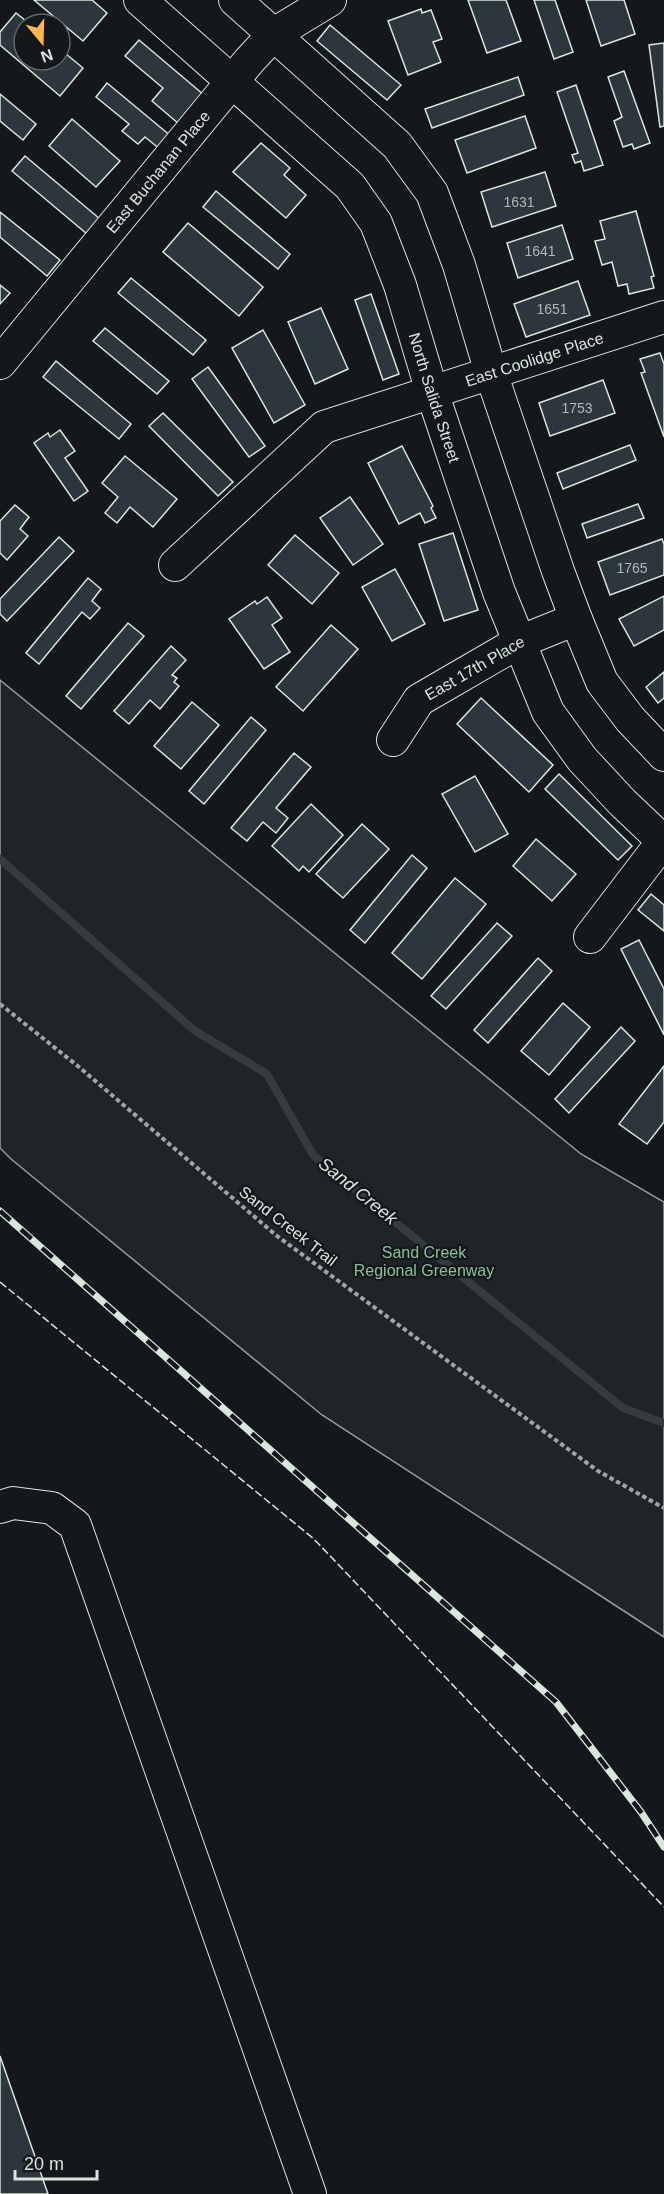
<svg xmlns="http://www.w3.org/2000/svg" width="664" height="2194" font-family="Arial,sans-serif">
	<rect width="100%" height="100%" fill="#14181c"/>
	<polygon fill="#202428" stroke="#939e99" stroke-width="1.5" points="0,680 581,1154 664,1202 664,1637 322,1415 11,1159 0,1148"/>
	<g fill="none" stroke-linecap="round" stroke-linejoin="round">
		<polyline stroke="#363b3e" stroke-width="8" points="0,859 195,1031 267,1074 313,1155 623,1408 664,1423"/>
	</g>
	<g fill="#2c363c" stroke="#d8e6dc" stroke-width="1.5">
		<polygon points="34,0 92,0 107,13 83,41"/>
		<polygon points="468,0 506,0 521,41 487,53"/>
		<polygon points="534,0 555,0 573,52 554,59"/>
		<polygon points="586,0 624,0 635,34 601,46"/>
		<polygon points="421,9 422,13 431,10 442,39 433,42 441,62 408,75 388,21"/>
		<polygon points="16,13 30,24 24,24 24,60 60,60 60,49 83,68 60,96 0,45 0,32"/>
		<polygon points="330,25 401,85 387,100 317,41"/>
		<polygon points="139,40 204,95 179,124 152,101 163,88 125,56"/>
		<polygon points="664,43 664,126 660,127 649,45"/>
		<polygon points="624,71 650,143 634,149 632,144 623,147 614,121 622,117 608,77"/>
		<polygon points="518,77 524,95 432,128 425,109"/>
		<polygon points="107,83 172,137 161,150 145,137 138,144 122,131 129,124 96,97"/>
		<polygon points="576,85 603,165 584,171 581,161 575,163 572,155 578,153 557,92"/>
		<polygon points="0,94 36,124 23,140 0,121"/>
		<polygon points="525,116 536,148 467,173 455,140"/>
		<polygon points="72,119 120,161 96,187 49,146"/>
		<polygon points="261,143 290,168 284,175 306,195 286,218 233,172"/>
		<polygon points="25,156 100,219 87,234 12,171"/>
		<polygon points="545,172 556,206 492,227 481,192"/>
		<polygon points="216,191 290,254 278,269 203,207"/>
		<polygon points="636,211 654,276 651,277 654,288 629,294 627,284 618,286 612,262 602,265 595,241 605,239 600,221"/>
		<polygon points="0,212 60,260 47,276 0,237"/>
		<polygon points="188,223 263,287 239,316 163,252"/>
		<polygon points="562,225 573,259 518,278 507,243"/>
		<polygon points="131,278 206,340 193,355 118,293"/>
		<polygon points="578,281 590,315 526,337 514,304"/>
		<polygon points="0,285 10,293 0,304"/>
		<polygon points="371,294 399,374 383,380 355,300"/>
		<polygon points="321,308 348,369 315,384 288,322"/>
		<polygon points="105,328 169,381 157,394 93,341"/>
		<polygon points="263,330 305,405 274,423 232,348"/>
		<polygon points="660,353 664,364 664,437 641,373 645,372 640,359"/>
		<polygon points="56,361 131,424 119,439 43,377"/>
		<polygon points="208,367 265,446 249,457 192,379"/>
		<polygon points="603,380 615,413 550,436 539,403"/>
		<polygon points="163,413 233,482 218,496 149,426"/>
		<polygon points="60,430 75,451 65,458 88,491 74,501 34,443 48,433 50,437"/>
		<polygon points="630,445 636,460 563,489 557,473"/>
		<polygon points="402,446 433,506 431,508 436,518 425,523 420,513 399,524 368,463"/>
		<polygon points="125,456 177,499 153,527 130,507 117,523 105,513 118,497 102,483"/>
		<polygon points="350,497 383,544 353,565 320,518"/>
		<polygon points="638,504 644,518 587,538 582,524"/>
		<polygon points="15,505 29,517 20,529 28,536 7,560 0,553 0,521"/>
		<polygon points="453,533 478,610 444,621 419,544"/>
		<polygon points="295,535 339,573 312,604 268,565"/>
		<polygon points="59,537 74,551 7,621 0,614 0,599"/>
		<polygon points="662,539 664,544 664,575 610,595 598,562"/>
		<polygon points="395,569 425,624 392,641 362,587"/>
		<polygon points="88,578 101,589 92,601 100,608 90,619 82,612 39,664 26,653"/>
		<polygon points="664,596 664,630 634,646 619,619"/>
		<polygon points="267,597 282,618 272,625 290,652 264,669 229,619 255,601 257,604"/>
		<polygon points="128,623 144,636 81,709 66,696"/>
		<polygon points="331,625 358,649 303,711 276,687"/>
		<polygon points="171,646 186,660 172,675 177,678 174,682 179,686 160,709 150,700 129,724 114,711"/>
		<polygon points="664,672 664,698 658,703 646,687"/>
		<polygon points="481,698 553,765 529,792 457,724"/>
		<polygon points="192,702 219,725 181,769 154,746"/>
		<polygon points="251,717 266,730 204,804 189,791"/>
		<polygon points="294,753 311,767 276,808 288,818 276,833 263,822 247,841 231,828"/>
		<polygon points="559,774 632,846 618,860 545,789"/>
		<polygon points="475,776 508,834 475,852 442,794"/>
		<polygon points="311,804 343,835 309,872 303,866 299,871 272,846"/>
		<polygon points="362,824 389,849 343,898 316,874"/>
		<polygon points="536,839 576,874 552,901 513,866"/>
		<polygon points="412,855 427,868 365,943 350,930"/>
		<polygon points="455,878 486,904 422,979 392,953"/>
		<polygon points="651,894 664,905 664,931 638,910"/>
		<polygon points="497,923 512,936 446,1009 431,996"/>
		<polygon points="639,940 664,989 664,1035 621,949"/>
		<polygon points="538,958 552,971 488,1043 474,1030"/>
		<polygon points="563,1003 590,1027 549,1075 521,1051"/>
		<polygon points="621,1027 635,1041 569,1113 555,1099"/>
		<polygon points="664,1066 664,1122 647,1144 619,1124"/>
		<polygon points="0,2056 48,2194 0,2194"/>
	</g>
	<g fill="none" stroke-linecap="round" stroke-linejoin="round">
		<g stroke="#d8e6dc" stroke-width="34">
			<g id="minor">
				<path id="s1" d="M 140,0 L 350,186 L 376,223 L 400,285 L 432,392 L 499,592 L 548,712 L 582,759 L 622,802 L 664,842"/>
				<polyline points="235,0 397,145 432,193 459,265 491,373 558,571 576,619 602,682 630,719 664,755"/>
				<path id="s2" d="M 0,363 L 249,61 L 274,34 L 330,0"/>
				<path id="s3" d="M 175,565 L 324,427 L 664,317"/>
				<path id="s4" d="M 393,740 L 419,700 L 519,642 L 576,619"/>
				<polyline points="590,937 664,840"/>
				<polyline points="0,1507 13,1503 52,1508 75,1525 310,2194"/>
			</g>
		</g>
		<polyline stroke="#9da8a2" stroke-width="4" stroke-dasharray="4.5 3" stroke-linecap="butt" points="0,1004 79,1067 277,1236 598,1471 664,1508"/>
		<use href="#minor" stroke="#14181c" stroke-width="32"/>
		<g stroke="#d8e6dc" stroke-width="7">
			<polyline id="rail" points="0,1211 556,1702 641,1812 664,1847"/>
		</g>
		<use href="#rail" stroke="#14181c" stroke-width="4.5" stroke-dasharray="14" stroke-linecap="butt"/>
		<polyline stroke="#d8e6dc" stroke-width="1.5" stroke-dasharray="8 3" stroke-linecap="butt" points="0,1282 314,1539 664,1907"/>
	</g>
	<g text-anchor="middle" dominant-baseline="central" stroke-width="4.5" stroke-linejoin="round" paint-order="stroke">
		<g font-size="14" fill="#adbab4">
			<text x="519" y="202">1631</text>
			<text x="540" y="251">1641</text>
			<text x="552" y="309">1651</text>
			<text x="577" y="408">1753</text>
			<text x="632" y="568">1765</text>
		</g>
		<g font-size="16" fill="#d8e6dc" stroke="#14181c">
			<text stroke="none"><textPath href="#s2" startOffset="248">East Buchanan Place</textPath></text>
			<text stroke="none"><textPath href="#s3" startOffset="424">East Coolidge Place</textPath></text>
			<text stroke="none"><textPath href="#s1" startOffset="510">North Salida Street</textPath></text>
			<text stroke="none"><textPath href="#s4" startOffset="112">East 17th Place</textPath></text>
			<text transform="translate(288 1226) rotate(38)">Sand Creek Trail</text>
		</g>
		<g font-size="16" fill="#8ac095" stroke="#14181c">
			<text x="424" y="1252">Sand Creek<tspan x="424" dy="18">Regional Greenway</tspan></text>
		</g>
		<g font-size="18" font-style="italic" fill="#d8e6dc" stroke="#14181c">
			<text transform="translate(358 1191) rotate(39)">Sand Creek</text>
		</g>
	</g>
	<g transform="translate(42 42) rotate(161)"><circle r="28" fill="#14181c" stroke="#626a69" stroke-width="1.5"/>
	<path d="M0-4.5L10 22L0 15L-10 22Z" fill="#ffb74d"/>
	<text y="-9" font-size="16" font-weight="bold" text-anchor="middle" fill="#d8e6dc">N</text>
	</g>
	<path d="M15 2170v9h82v-9" fill="none" stroke="#d8e6dc" stroke-width="3"/>
	<text x="24" y="2170" font-size="18" fill="#d8e6dc" stroke="#14181c" stroke-width="4.5" paint-order="stroke">20 m</text>
</svg>
